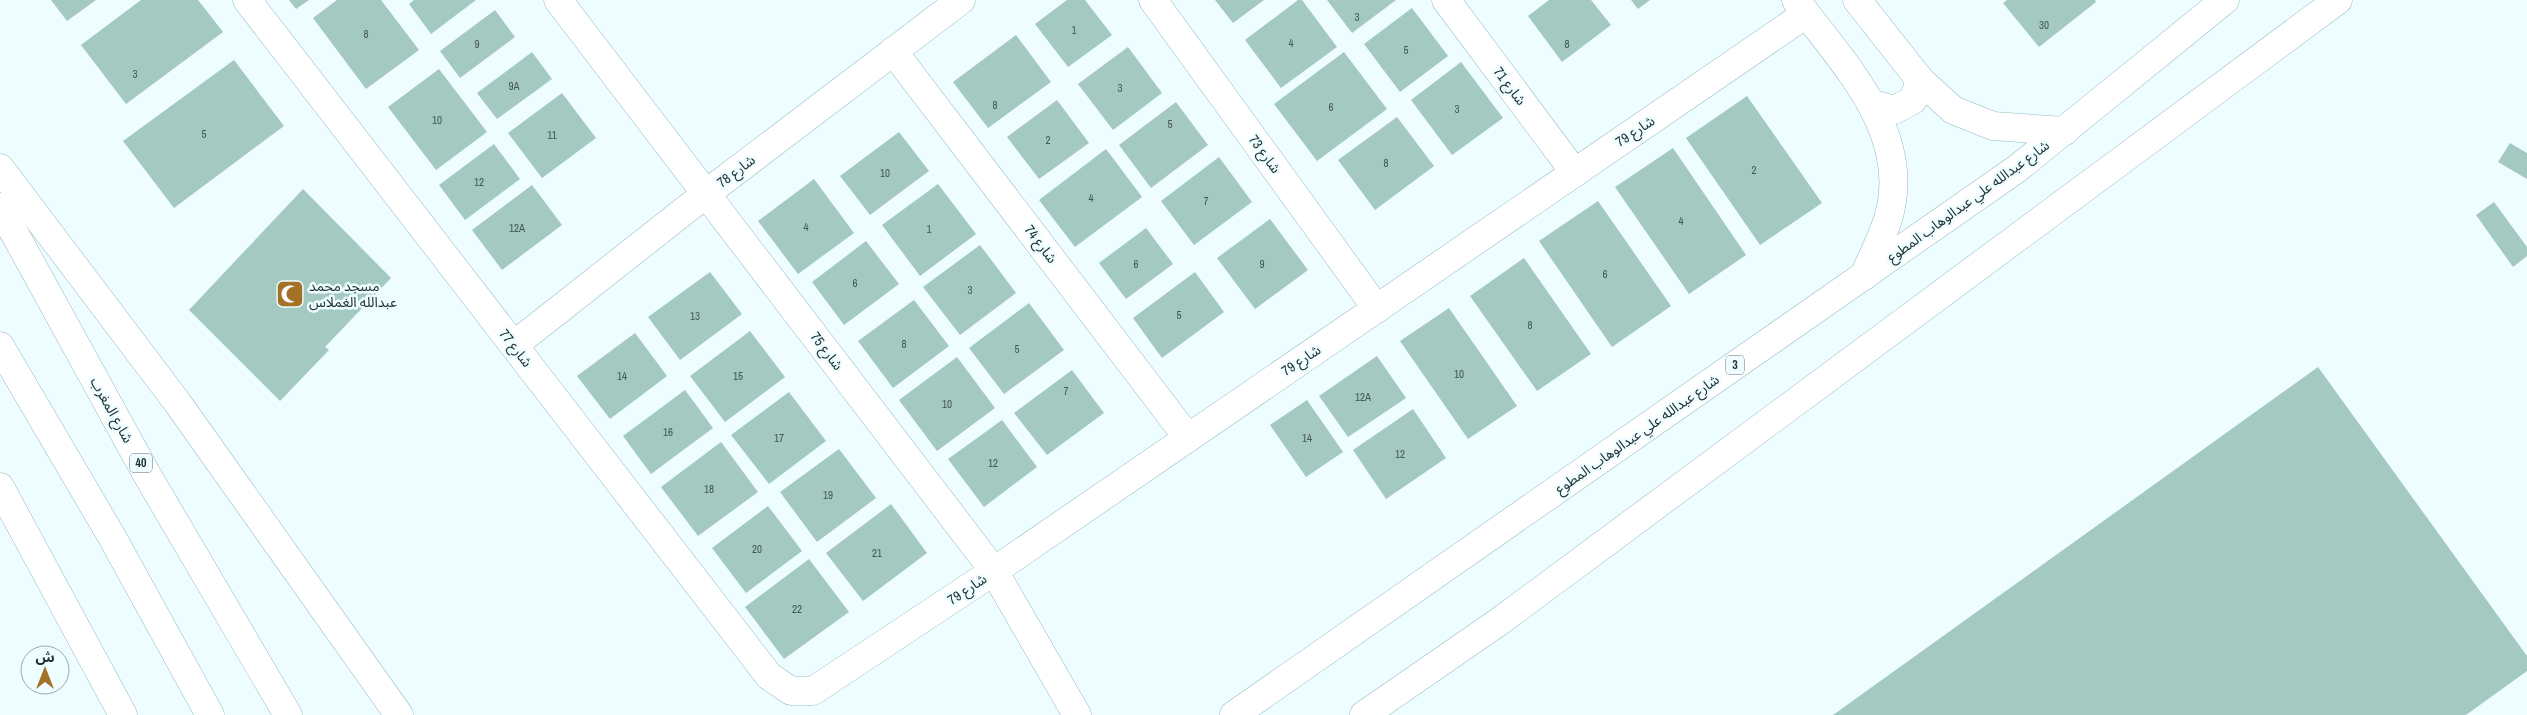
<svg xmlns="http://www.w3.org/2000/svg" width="2527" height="715" font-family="'Archivo Narrow','Noto Sans Arabic',sans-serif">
	<rect width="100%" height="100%" fill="#eefdff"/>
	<g fill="#a4c9c0">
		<polygon points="51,0 96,0 67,21"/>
		<polygon points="141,0 198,0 223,32 126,104 81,45"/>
		<polygon points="289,0 309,0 296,9"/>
		<polygon points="337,0 381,0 419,50 366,89 313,18"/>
		<polygon points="414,0 476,0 431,34 409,4"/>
		<polygon points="1067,0 1085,0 1112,35 1068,67 1035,24"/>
		<polygon points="1215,0 1264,0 1233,23"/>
		<polygon points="1298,0 1302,0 1337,47 1281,88 1245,40"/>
		<polygon points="1327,0 1396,0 1352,33"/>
		<polygon points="1549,0 1591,0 1611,25 1562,62 1528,16"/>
		<polygon points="1631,0 1650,0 1638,9"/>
		<polygon points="2007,0 2095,0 2096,2 2039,47 2003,3"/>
		<polygon points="1412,8 1448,56 1400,92 1364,44"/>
		<polygon points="495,10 515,37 460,78 440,51"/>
		<polygon points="1016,35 1051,82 988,128 953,82"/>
		<polygon points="1128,47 1162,93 1113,130 1078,84"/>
		<polygon points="532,52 552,79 497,119 477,93"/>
		<polygon points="1344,52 1387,109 1317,161 1274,104"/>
		<polygon points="234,60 284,126 174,208 123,141"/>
		<polygon points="1461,62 1503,118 1452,155 1411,100"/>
		<polygon points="439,69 487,132 436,170 388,107"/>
		<polygon points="562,93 596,138 542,178 508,133"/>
		<polygon points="1747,96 1822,203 1760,245 1686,138"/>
		<polygon points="1057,100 1089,143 1039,179 1007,137"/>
		<polygon points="1176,102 1208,145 1151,188 1119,145"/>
		<polygon points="1397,117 1434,166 1375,210 1338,160"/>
		<polygon points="899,132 929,171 870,215 840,176"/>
		<polygon points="2510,143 2527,153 2527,179 2498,162"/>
		<polygon points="494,144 520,179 465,220 439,185"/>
		<polygon points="1673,148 1746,255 1689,294 1615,187"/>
		<polygon points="1106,149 1142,197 1075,247 1039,200"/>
		<polygon points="1219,157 1252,202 1194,245 1161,201"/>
		<polygon points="814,179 854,233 798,274 758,221"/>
		<polygon points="938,184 976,234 920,276 882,225"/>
		<polygon points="532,185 562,225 502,270 472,230"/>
		<polygon points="303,189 391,278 325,347 329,350 280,401 189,310"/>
		<polygon points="1598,201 1671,306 1612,347 1539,241"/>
		<polygon points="2494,202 2527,247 2527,256 2513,267 2476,215"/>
		<polygon points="1270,219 1308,270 1255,309 1217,258"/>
		<polygon points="1146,228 1173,264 1126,299 1099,263"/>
		<polygon points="866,241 899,284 844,325 812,282"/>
		<polygon points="980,245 1016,293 960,335 923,287"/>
		<polygon points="1524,258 1591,354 1537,391 1470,296"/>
		<polygon points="710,272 742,314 680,360 648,317"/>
		<polygon points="1195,272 1224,312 1162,358 1133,318"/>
		<polygon points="914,300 949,346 893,388 858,341"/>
		<polygon points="1029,303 1064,350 1004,394 969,348"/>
		<polygon points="1449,308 1517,406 1468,439 1400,341"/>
		<polygon points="750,331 785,377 725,422 690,376"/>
		<polygon points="635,333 667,376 610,419 577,376"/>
		<polygon points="1377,356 1406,398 1348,437 1319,396"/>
		<polygon points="957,357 995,408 937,451 899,400"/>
		<polygon points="2318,367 2527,656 2527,671 2466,715 1833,715"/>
		<polygon points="1072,370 1104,413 1047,455 1014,413"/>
		<polygon points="685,390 713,428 651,474 623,436"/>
		<polygon points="789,392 826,441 769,484 731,435"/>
		<polygon points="1307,400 1343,452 1306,477 1270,425"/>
		<polygon points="1413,409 1446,458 1386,499 1353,450"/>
		<polygon points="1002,420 1037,467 984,507 948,459"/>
		<polygon points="721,442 758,492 698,536 661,487"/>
		<polygon points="839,449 876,498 817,542 780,492"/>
		<polygon points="891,504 927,553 863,601 826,553"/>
		<polygon points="768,506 802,551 746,593 712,548"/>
		<polygon points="809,559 849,612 784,659 745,607"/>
	</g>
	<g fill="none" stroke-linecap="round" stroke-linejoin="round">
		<g stroke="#96bbc0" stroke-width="29">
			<g id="minor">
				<polyline points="247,0 769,676 791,691 813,691 994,571 1806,14"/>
				<polyline points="558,0 994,571 1077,715"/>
				<polyline points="1153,0 1377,309"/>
				<polyline points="1446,0 1575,173"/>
				<path d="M 1796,0 C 1843,64 1914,133 1888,219 C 1882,238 1872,257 1864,276"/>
				<polyline points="1857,0 1920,80 1953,110 1993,126 2065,131"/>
				<polyline points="893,51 1188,438"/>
				<polyline points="1873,104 1894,110 1913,100 1920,80"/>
				<polyline points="514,345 707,193 961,0"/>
			</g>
		</g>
		<g stroke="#96bbc0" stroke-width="29">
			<g id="major">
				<polyline points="1234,715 2018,168 2225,0"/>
				<polyline points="1364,715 1500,621 2338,0"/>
			</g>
		</g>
		<g stroke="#96bbc0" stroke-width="29">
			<g id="highway">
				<polyline points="0,168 177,402 399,715"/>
				<polyline points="0,207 146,473 288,715"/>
				<polyline points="0,346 112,537 210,715"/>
				<polyline points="0,487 123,715"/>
			</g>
		</g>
		<use href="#minor" stroke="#fff" stroke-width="28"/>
		<use href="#major" stroke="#fff" stroke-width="28"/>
		<use href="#highway" stroke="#fff" stroke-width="28"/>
	</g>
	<defs>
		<g id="mosque-square" transform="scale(1.4375)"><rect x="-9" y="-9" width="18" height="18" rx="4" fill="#a37227" stroke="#eefdff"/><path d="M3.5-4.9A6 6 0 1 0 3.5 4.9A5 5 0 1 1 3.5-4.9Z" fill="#fff"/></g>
	</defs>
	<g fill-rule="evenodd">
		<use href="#mosque-square" x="290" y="294"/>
	</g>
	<g text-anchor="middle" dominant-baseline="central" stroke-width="5" stroke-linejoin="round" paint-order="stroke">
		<g font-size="11" fill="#425656">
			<text x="1357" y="17">3</text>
			<text x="2044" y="25">30</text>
			<text x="1074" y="30">1</text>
			<text x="366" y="34">8</text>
			<text x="1291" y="43">4</text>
			<text x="477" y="44">9</text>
			<text x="1567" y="44">8</text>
			<text x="1406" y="50">5</text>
			<text x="135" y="74">3</text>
			<text x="514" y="86">9A</text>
			<text x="1120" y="88">3</text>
			<text x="995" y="105">8</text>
			<text x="1331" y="107">6</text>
			<text x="1457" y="109">3</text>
			<text x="437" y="120">10</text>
			<text x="1170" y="124">5</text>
			<text x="204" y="134">5</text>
			<text x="552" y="135">11</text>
			<text x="1048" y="140">2</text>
			<text x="1386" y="163">8</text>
			<text x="1754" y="170">2</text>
			<text x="885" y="173">10</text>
			<text x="479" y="182">12</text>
			<text x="1091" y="198">4</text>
			<text x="1206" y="201">7</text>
			<text x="1681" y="221">4</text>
			<text x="806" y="227">4</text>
			<text x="517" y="228">12A</text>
			<text x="929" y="229">1</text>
			<text x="1136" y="264">6</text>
			<text x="1262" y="264">9</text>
			<text x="1605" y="274">6</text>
			<text x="855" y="283">6</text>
			<text x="970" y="290">3</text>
			<text x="1179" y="315">5</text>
			<text x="695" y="316">13</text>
			<text x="1530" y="325">8</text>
			<text x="904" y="344">8</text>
			<text x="1017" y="349">5</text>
			<text x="1459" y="374">10</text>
			<text x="622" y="376">14</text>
			<text x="738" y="376">15</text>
			<text x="1066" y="391">7</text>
			<text x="1363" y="397">12A</text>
			<text x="947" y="404">10</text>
			<text x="668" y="432">16</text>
			<text x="779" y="438">17</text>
			<text x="1307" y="438">14</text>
			<text x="1400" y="454">12</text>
			<text x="993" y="463">12</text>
			<text x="709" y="489">18</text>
			<text x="828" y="495">19</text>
			<text x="757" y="549">20</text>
			<text x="877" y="553">21</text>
			<text x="797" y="609">22</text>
		</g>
		<g fill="#eefdff" stroke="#5e6e70" stroke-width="1">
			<rect x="1726" y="355.5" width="18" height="19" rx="4"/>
			<rect x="130" y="453.5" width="22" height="19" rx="4"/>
		</g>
		<g font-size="12" font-weight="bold" fill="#213032">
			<text x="1735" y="365">3</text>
			<text x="141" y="463">40</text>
		</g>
		<g font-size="14" fill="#213032" stroke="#eefdff">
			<text transform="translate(1510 86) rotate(53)">شارع 71</text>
			<text transform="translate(1635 131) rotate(-34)">شارع 79</text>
			<text transform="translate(1265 154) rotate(54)">شارع 73</text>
			<text transform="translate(736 171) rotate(-37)">شارع 78</text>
			<text transform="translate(1968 201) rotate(-36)">شارع عبدالله علي عبدالوهاب المطوع</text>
			<text transform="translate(1041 244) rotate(53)">شارع 74</text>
			<text transform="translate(516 348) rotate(52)">شارع 77</text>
			<text transform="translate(827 351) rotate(53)">شارع 75</text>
			<text transform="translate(1301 360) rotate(-34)">شارع 79</text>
			<text transform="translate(112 410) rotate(61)">شارع المغرب</text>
			<text transform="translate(1637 434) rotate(-35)">شارع عبدالله علي عبدالوهاب المطوع</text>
			<text transform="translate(967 589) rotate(-34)">شارع 79</text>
		</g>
		<g font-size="14" fill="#213032" stroke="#eefdff" text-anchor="start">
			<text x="309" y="286">مسجد محمد<tspan x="309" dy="16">عبدالله الغملاس</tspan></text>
		</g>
	</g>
	<g transform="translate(45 670)"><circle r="24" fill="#eefdff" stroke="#9cabad"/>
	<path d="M0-4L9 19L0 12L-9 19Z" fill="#a37227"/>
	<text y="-8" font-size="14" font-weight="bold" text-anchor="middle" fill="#213032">ش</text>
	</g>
</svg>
